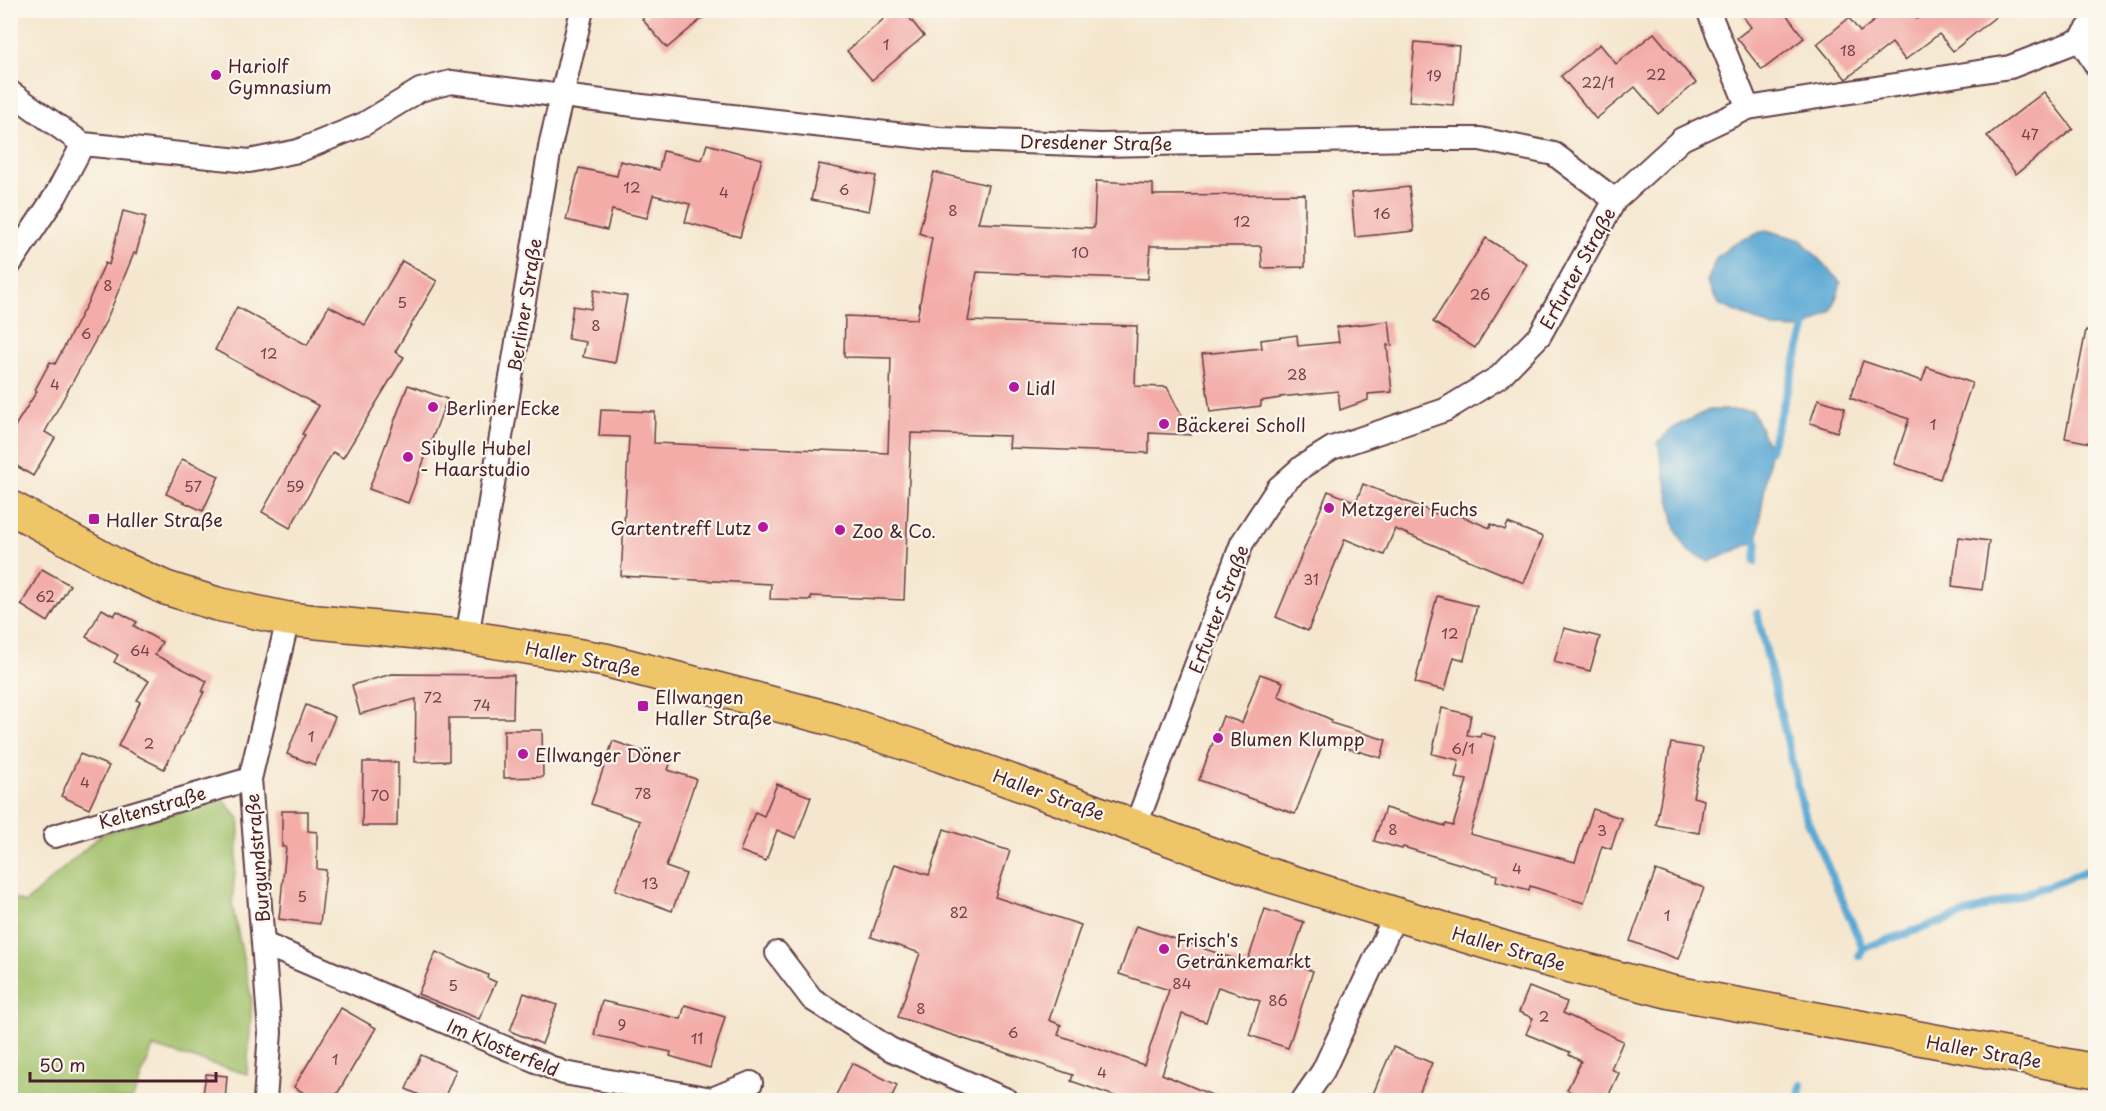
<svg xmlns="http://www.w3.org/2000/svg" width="2106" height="1111" font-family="'Playpen Sans',sans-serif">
	<rect width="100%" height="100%" fill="#fbf7ec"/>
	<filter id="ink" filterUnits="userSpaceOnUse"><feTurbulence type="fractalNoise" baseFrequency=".0167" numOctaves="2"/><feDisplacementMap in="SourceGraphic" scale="12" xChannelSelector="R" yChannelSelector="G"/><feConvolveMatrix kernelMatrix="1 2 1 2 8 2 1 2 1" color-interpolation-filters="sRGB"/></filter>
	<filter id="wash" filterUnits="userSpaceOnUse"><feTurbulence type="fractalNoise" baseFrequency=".008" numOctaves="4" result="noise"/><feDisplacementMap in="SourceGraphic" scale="24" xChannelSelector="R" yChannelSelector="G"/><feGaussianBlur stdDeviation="1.35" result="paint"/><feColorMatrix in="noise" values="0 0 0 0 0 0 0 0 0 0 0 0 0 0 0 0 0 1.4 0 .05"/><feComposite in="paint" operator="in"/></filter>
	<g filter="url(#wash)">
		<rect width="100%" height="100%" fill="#f5e7cf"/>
		<polygon fill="#9fbf67" stroke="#746f49" stroke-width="1.5" points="223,799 240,820 232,904 252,1001 247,1074 153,1047 132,1100 11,1100 11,897 25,903 102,834"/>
		<g fill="#5aa8d4" stroke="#526480" stroke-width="1.5">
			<polygon points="1766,230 1801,240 1841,283 1832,311 1805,329 1773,328 1718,304 1707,283 1716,258 1735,243"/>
			<polygon points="1709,410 1752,410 1770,450 1757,541 1709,562 1688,551 1676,530 1658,443 1672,428"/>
		</g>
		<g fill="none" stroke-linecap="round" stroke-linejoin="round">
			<g stroke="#5aa8d4" stroke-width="8">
				<polyline points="1770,450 1805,329"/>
				<polyline points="1755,561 1757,541"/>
				<polyline points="1757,613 1804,812 1863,948"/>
				<polyline points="1859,956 1863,948 2062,881 2096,867"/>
				<polyline points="1798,1100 1801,1085"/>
			</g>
		</g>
		<g id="blocks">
			<g fill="#f3aca8">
				<polygon points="652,10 712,10 667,48 642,19"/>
				<polygon points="894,10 903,10 924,36 872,80 847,51"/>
				<polygon points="1738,10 1783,10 1804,38 1762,70 1737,38 1751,27"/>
				<polygon points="1888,10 1910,10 1917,19 1927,10 2004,10 1953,51 1939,34 1905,60 1892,43 1846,79 1817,44 1849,18 1860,32"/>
				<polygon points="1654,33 1696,83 1658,114 1635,87 1596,119 1561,76 1600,44 1616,64"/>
				<polygon points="1415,42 1459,46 1453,105 1409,101"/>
				<polygon points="2044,92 2073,129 2016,174 1987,136"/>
				<polygon points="707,144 762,159 740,237 685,222 690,204 653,195 647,218 612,210 607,230 566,220 579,168 617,176 620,161 659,170 663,151 702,160"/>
				<polygon points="819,164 876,176 869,211 811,200"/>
				<polygon points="934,172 988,185 978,223 1094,228 1096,181 1153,184 1153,195 1305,194 1305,267 1262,268 1261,246 1150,246 1148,279 977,272 968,321 1137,326 1135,386 1167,387 1191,435 1149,433 1149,453 1009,448 1010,436 911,433 904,600 811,596 811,600 770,599 771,584 621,576 629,437 599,436 601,410 655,412 654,443 888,453 891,358 844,357 845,316 917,319 932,238 919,233"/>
				<polygon points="1409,187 1414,231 1355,237 1351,193"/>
				<polygon points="123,211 146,217 136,254 134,253 106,321 45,432 55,438 33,476 10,462 10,434 37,391 35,390 50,362 55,364 89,300 105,263 109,265"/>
				<polygon points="1486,238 1527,264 1475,348 1433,322"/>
				<polygon points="402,261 437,281 395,352 404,357 343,458 333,452 290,528 262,512 305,435 302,434 319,406 215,350 237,307 307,345 329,306 365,325"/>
				<polygon points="594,290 627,296 615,363 583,357 586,342 568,339 573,306 591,309"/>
				<polygon points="1389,321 1392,346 1387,345 1392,392 1368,394 1368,400 1340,410 1338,391 1280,397 1280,398 1261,401 1261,406 1210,412 1202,354 1262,348 1261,340 1297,335 1298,346 1339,342 1337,327"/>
				<polygon points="2086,330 2096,331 2096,444 2065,438"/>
				<polygon points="1863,361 1922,381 1927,367 1972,383 1940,479 1894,464 1909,419 1850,398"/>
				<polygon points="408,385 447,399 408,503 369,489"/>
				<polygon points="1818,399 1845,408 1837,432 1810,423"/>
				<polygon points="182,459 219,476 203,511 166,494"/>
				<polygon points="1363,484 1437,514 1439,507 1490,528 1491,524 1505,530 1508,523 1543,537 1524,583 1395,529 1384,555 1345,539 1308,631 1276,617 1328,491 1356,502"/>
				<polygon points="1959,537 1989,541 1982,590 1952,586"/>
				<polygon points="42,569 70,585 48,622 21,605"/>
				<polygon points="1437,596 1477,606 1464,660 1454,657 1445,690 1415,683"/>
				<polygon points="102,609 114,616 117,611 137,622 134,626 162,642 155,655 207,681 202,692 204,692 164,769 118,746 140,702 137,700 149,681 114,662 118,655 86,637"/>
				<polygon points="1564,628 1600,637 1590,671 1554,662"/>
				<polygon points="392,674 514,675 513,718 449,718 449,761 415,762 416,699 360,714 352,685"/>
				<polygon points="1260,674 1283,682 1278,696 1332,720 1331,723 1386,740 1381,758 1324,741 1295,814 1199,780 1223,716 1242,723"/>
				<polygon points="306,705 335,717 315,765 287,754"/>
				<polygon points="1442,708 1471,715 1467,735 1480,737 1481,733 1495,737 1484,788 1470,834 1575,862 1593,809 1621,818 1611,849 1602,846 1584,903 1530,886 1529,890 1496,881 1497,875 1403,847 1402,849 1374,841 1385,808 1445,826 1446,824 1453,826 1467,780 1455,778 1459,760 1432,754"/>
				<polygon points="504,730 542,730 543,777 504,778"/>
				<polygon points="613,741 671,761 668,770 696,779 666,867 686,874 672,911 615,890 640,821 591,804"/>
				<polygon points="1671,743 1703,748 1693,797 1704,800 1699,833 1656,825"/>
				<polygon points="80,754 109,766 89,809 61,796"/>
				<polygon points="363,762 398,762 397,826 362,826"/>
				<polygon points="777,784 811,797 796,838 777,830 766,861 740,851 755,812 764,816"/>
				<polygon points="282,811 308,811 308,831 317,832 317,869 326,870 320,924 279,919 286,847 282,847"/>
				<polygon points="944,829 1010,851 995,897 1081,925 1049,1020 1061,1025 1058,1035 1144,1065 1169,990 1119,974 1136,926 1247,963 1265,909 1304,922 1290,963 1313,971 1288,1048 1249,1035 1260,1001 1218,987 1206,1022 1182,1014 1162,1074 1226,1101 1129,1101 1071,1081 1073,1075 898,1017 920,953 871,937 895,864 929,875"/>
				<polygon points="1656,870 1704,888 1678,959 1630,941"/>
				<polygon points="436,952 488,975 487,978 496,982 479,1019 418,994"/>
				<polygon points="1529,987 1567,1002 1563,1013 1623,1041 1611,1069 1619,1073 1606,1101 1589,1101 1567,1090 1581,1061 1569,1055 1570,1052 1526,1034 1533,1018 1519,1012"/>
				<polygon points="524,993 557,1005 542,1044 510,1031"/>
				<polygon points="602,1001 681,1019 685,1005 725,1017 710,1068 670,1056 671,1052 594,1035"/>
				<polygon points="341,1008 376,1028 333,1101 317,1101 294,1087"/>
				<polygon points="1393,1047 1432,1063 1416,1101 1370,1101"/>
				<polygon points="421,1055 456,1070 443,1101 433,1101 406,1089"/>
				<polygon points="852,1063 897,1085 890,1101 833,1101"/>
				<polygon points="206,1074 227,1076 225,1101 202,1101"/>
			</g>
		</g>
	</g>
	<g filter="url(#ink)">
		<use href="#blocks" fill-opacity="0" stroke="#643d44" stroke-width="1.5"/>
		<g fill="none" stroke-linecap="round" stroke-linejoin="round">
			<g stroke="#643d44" stroke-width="26">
				<g id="minor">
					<polyline points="1708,10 1748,108"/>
					<polyline points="2080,40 2096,65"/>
					<polyline points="10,92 83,144 249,161 298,151 364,124 420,90 451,82 642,106 941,139 1100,145 1418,139 1480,139 1554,154 1615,200"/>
					<polyline points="10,264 56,195 83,144"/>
					<polyline points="467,637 551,142 582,10"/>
					<polyline points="1136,825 1242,543 1278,488 1303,466 1332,448 1445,410 1499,377 1540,335 1615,200 1682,139 1748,108 2010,67 2080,40 2096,17"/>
					<polyline points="55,836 250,779"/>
					<polyline points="264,944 564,1073 712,1099 751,1083"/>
					<polyline points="777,953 812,999 890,1049 1007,1100"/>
					<polyline points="265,1100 270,1032 250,779 288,619"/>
					<polyline points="1303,1100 1323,1071 1396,914"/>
				</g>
			</g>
			<g stroke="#643d44" stroke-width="36">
				<polyline id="primary" points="10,507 117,566 166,588 217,604 288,619 467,637 605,660 832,719 940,755 1260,872 1521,953 1671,992 2096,1071"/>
			</g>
			<use href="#minor" stroke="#fff" stroke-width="22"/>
			<use href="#primary" stroke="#eec569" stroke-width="33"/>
		</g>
	</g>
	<g fill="#b5179e" stroke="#fbf7ec" stroke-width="2">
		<circle cx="216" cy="75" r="6"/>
		<circle cx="1014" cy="387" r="6"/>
		<circle cx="433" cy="407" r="6"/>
		<circle cx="1164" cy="424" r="6"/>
		<circle cx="408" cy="457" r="6"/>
		<circle cx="1329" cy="508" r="6"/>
		<rect x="88" y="513" width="12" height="12" rx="3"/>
		<circle cx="763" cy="527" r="6"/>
		<circle cx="840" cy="530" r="6"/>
		<rect x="637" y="700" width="12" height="12" rx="3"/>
		<circle cx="1218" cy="738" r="6"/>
		<circle cx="523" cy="754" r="6"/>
		<circle cx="1164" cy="949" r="6"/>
	</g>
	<g text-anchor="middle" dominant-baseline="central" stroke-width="4.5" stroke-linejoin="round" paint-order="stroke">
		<g font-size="15" fill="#74424a">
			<text x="886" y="43">1</text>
			<text x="1848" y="49">18</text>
			<text x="1656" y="73">22</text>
			<text x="1434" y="74">19</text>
			<text x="1598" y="81">22/1</text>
			<text x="2030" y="133">47</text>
			<text x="632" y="186">12</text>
			<text x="844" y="188">6</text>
			<text x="724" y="191">4</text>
			<text x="953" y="209">8</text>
			<text x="1382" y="212">16</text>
			<text x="1242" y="220">12</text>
			<text x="1080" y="251">10</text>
			<text x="108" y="284">8</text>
			<text x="1480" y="293">26</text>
			<text x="402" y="301">5</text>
			<text x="596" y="324">8</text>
			<text x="86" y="332">6</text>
			<text x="269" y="352">12</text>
			<text x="1297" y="373">28</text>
			<text x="55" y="383">4</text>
			<text x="1933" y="423">1</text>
			<text x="193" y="485">57</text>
			<text x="295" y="485">59</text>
			<text x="1311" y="578">31</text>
			<text x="45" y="595">62</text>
			<text x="1450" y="632">12</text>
			<text x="140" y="649">64</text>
			<text x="433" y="696">72</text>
			<text x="482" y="704">74</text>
			<text x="311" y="735">1</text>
			<text x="149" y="742">2</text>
			<text x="1463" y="747">6/1</text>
			<text x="85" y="781">4</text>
			<text x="643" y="792">78</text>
			<text x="380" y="794">70</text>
			<text x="1393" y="828">8</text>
			<text x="1602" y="829">3</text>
			<text x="1517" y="867">4</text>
			<text x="650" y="882">13</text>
			<text x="302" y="895">5</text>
			<text x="959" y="911">82</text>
			<text x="1667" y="914">1</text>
			<text x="1182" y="982">84</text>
			<text x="453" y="984">5</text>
			<text x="1278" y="999">86</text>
			<text x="921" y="1007">8</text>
			<text x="1544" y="1015">2</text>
			<text x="622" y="1023">9</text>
			<text x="1013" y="1031">6</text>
			<text x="697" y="1037">11</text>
			<text x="335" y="1058">1</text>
			<text x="1102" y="1071">4</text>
		</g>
		<g font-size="18" fill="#4a1f2b" stroke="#fbf7ec" text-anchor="start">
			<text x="228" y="65">Hariolf<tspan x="228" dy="21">Gymnasium</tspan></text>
			<text x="1026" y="387">Lidl</text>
			<text x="445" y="407">Berliner Ecke</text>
			<text x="1176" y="424">Bäckerei Scholl</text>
			<text x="420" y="447">Sibylle Hubel<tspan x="420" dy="21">- Haarstudio</tspan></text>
			<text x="1341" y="508">Metzgerei Fuchs</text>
			<text x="106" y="519">Haller Straße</text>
			<text x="751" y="527" text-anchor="end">Gartentreff Lutz</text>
			<text x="852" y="530">Zoo &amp; Co.</text>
			<text x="655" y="696">Ellwangen<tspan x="655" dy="21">Haller Straße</tspan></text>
			<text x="1230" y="738">Blumen Klumpp</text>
			<text x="535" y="754">Ellwanger Döner</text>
			<text x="1176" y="939">Frisch's<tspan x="1176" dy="21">Getränkemarkt</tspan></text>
		</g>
		<g font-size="18" fill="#4a1f2b" stroke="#fbf7ec">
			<text transform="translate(1096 142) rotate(1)">Dresdener Straße</text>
			<text transform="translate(1577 268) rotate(-61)">Erfurter Straße</text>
			<text transform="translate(524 305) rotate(-81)">Berliner Straße</text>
			<text transform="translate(1218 609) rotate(-69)">Erfurter Straße</text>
			<text transform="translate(583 658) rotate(11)">Haller Straße</text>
			<text transform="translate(1049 794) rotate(20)">Haller Straße</text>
			<text transform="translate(152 807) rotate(-16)">Keltenstraße</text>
			<text transform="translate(257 858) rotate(-95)">Burgundstraße</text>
			<text transform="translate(1509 948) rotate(16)">Haller Straße</text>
			<text transform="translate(503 1047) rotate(23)">Im Klosterfeld</text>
			<text transform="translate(1984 1051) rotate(10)">Haller Straße</text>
		</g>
	</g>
	<rect width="2106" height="1111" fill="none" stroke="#fbf7ec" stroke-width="36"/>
	<path d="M30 1072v9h186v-9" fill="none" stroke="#4a1f2b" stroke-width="3"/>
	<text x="39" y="1072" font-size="18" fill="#4a1f2b" stroke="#fbf7ec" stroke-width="4.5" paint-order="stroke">50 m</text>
</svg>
